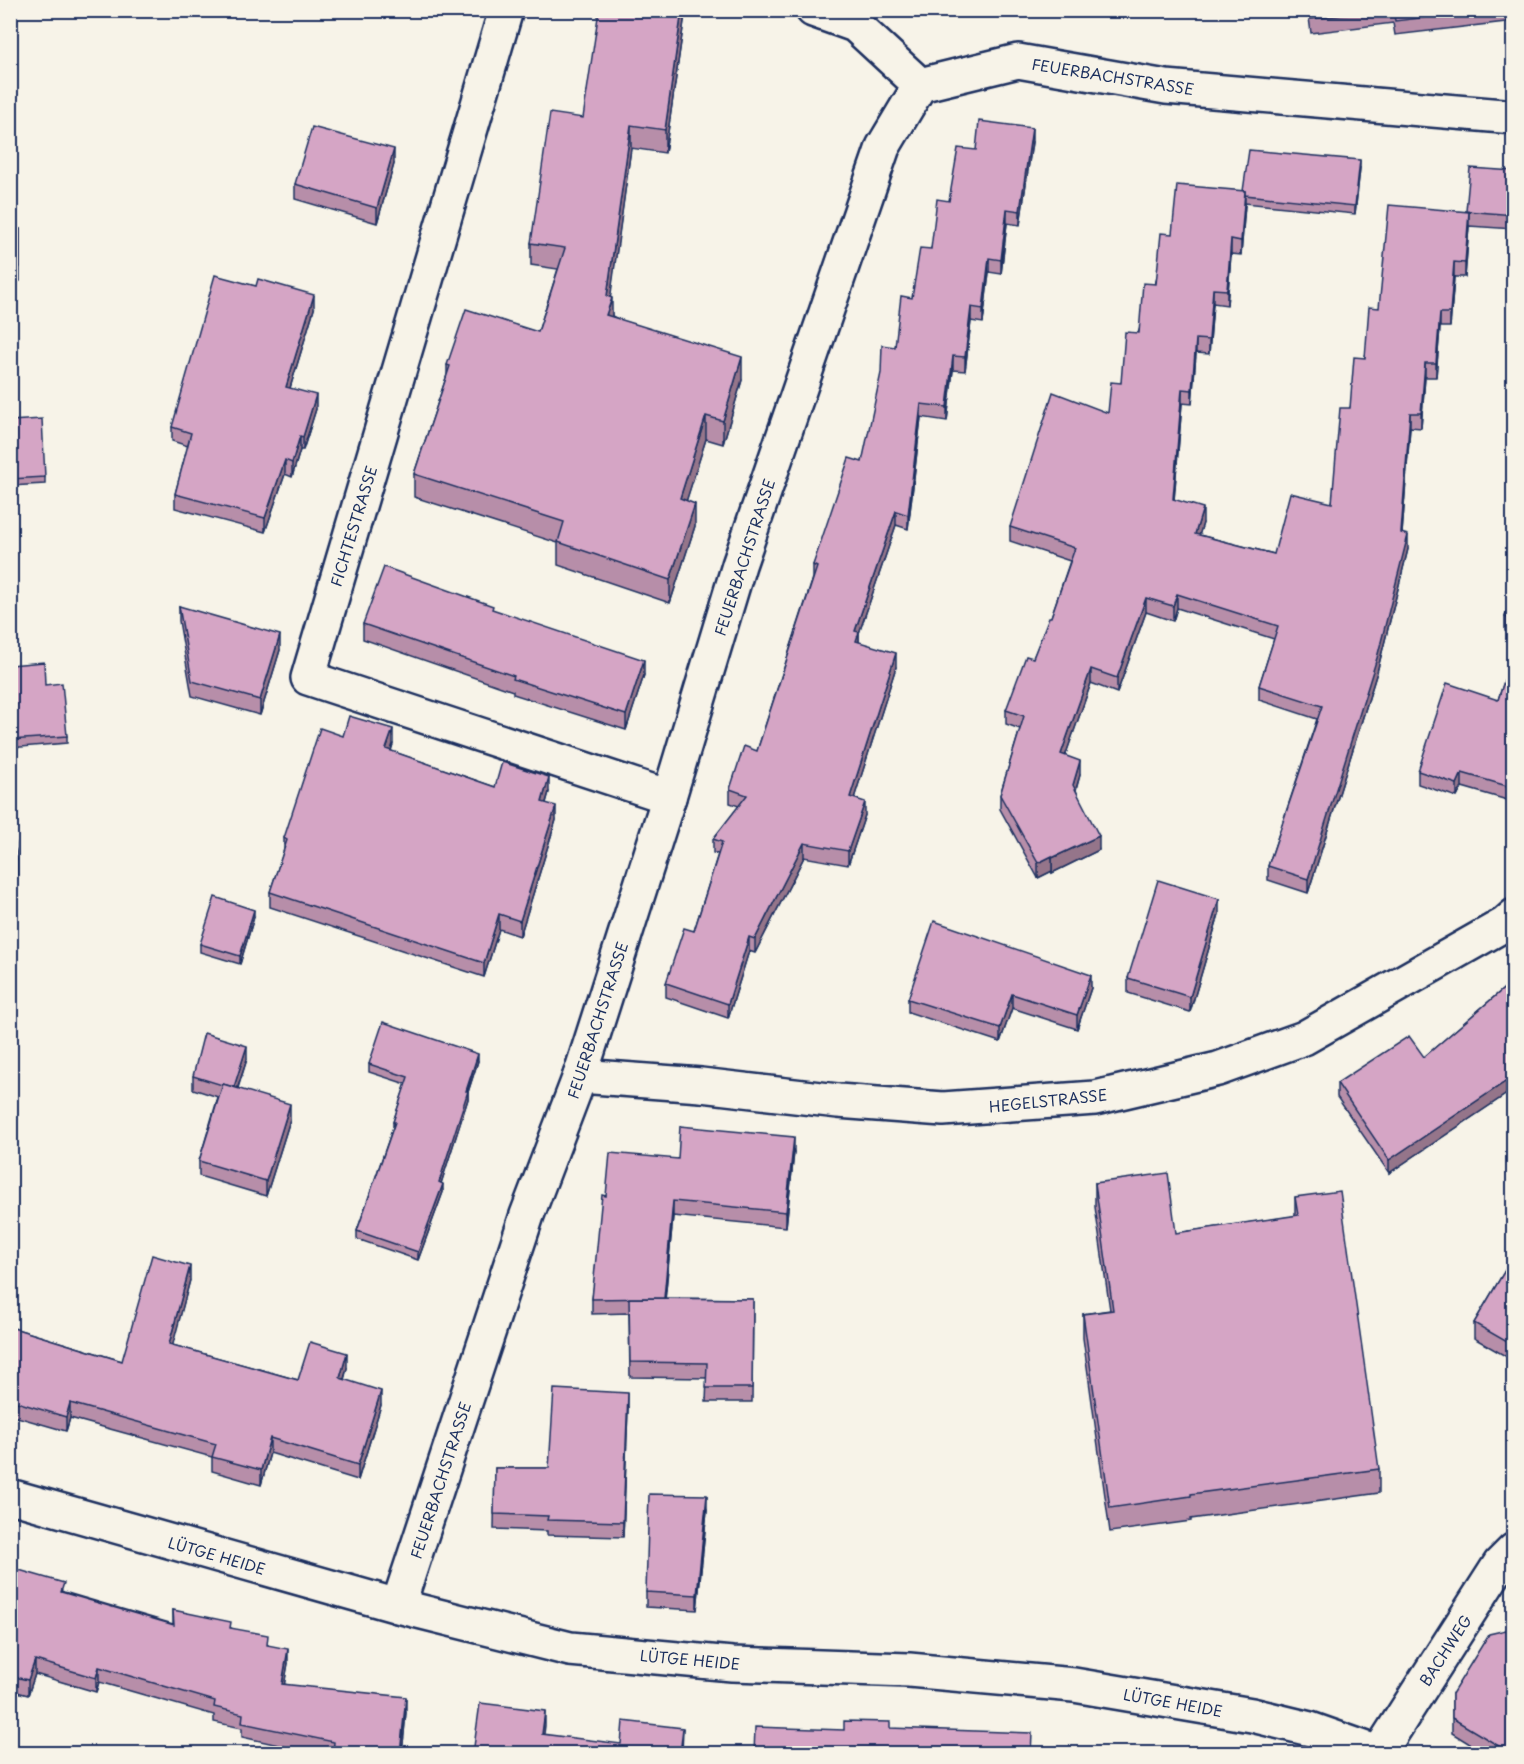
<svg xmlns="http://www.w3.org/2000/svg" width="1524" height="1764" font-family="'Playpen Sans',sans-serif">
	<rect width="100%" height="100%" fill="#f7f3e8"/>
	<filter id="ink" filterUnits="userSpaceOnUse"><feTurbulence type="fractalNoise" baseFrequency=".0167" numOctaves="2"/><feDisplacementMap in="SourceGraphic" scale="12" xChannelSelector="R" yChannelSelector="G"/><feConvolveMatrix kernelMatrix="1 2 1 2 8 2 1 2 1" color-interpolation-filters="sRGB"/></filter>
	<g filter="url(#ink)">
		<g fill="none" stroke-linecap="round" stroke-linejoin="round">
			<g stroke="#1b2f5e" stroke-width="38">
				<g id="minor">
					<polyline points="506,10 308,678 669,797"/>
					<polyline points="813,10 855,25 920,85"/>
					<polyline points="580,1076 701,1085 838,1101 943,1109 1095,1098 1218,1069 1304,1038 1505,924 1514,916"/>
					<polyline points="10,1496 398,1606 570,1649 732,1664 909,1670 1074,1685 1252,1715 1310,1729 1381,1754"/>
					<polyline points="398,1606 527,1215 580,1076 669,797 739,565 883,147 920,85 1018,61 1166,87 1514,117"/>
					<polyline points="1379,1753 1500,1564 1514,1550"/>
				</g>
			</g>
			<use href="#minor" stroke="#f7f3e8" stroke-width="33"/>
		</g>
		<g fill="#b78ea9" stroke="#1b2f5e" stroke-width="1.5">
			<polygon points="684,10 684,21 665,153 631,148 610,297 612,316 742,380 723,444 706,439 686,501 695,526 670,603 558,565 558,543 414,497 414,474 447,375 447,365 538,332 558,269 531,265 531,243 583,118"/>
			<polygon points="1168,10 1189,10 1169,13"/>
			<polygon points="1308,10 1514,10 1514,21 1395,35 1393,23 1311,33"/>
			<polygon points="1032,142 1020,225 1007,223 1001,274 989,272 983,323 971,321 965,371 953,370 947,421 921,417 908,529 896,525 859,633 859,642 896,667 854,798 865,815 848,865 804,857 755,953 749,951 728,1018 666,997 666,983 694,931 718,854 713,853 713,839 739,806 730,803 730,789 757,751 813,578 813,565 862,462 895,347 912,298 949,201 976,150"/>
			<polygon points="394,164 377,223 295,199 295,184"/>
			<polygon points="1360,168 1355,214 1245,203 1241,255 1231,254 1227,305 1213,303 1209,354 1196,353 1192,404 1182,403 1174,499 1203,523 1199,535 1274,554 1332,503 1350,408 1379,308 1466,211 1514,171 1514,229 1469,226 1465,277 1454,277 1450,327 1440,327 1436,377 1425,377 1421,428 1410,427 1402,533 1408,549 1377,672 1308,893 1268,880 1268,866 1317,719 1259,700 1259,686 1274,639 1177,608 1173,621 1146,612 1117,693 1091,683 1065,756 1080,775 1076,790 1099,850 1052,873 1052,871 1038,878 1000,809 1000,795 1020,729 1006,724 1006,710 1033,658 1051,617 1070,561 1010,541 1010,527 1108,413 1121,383 1172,234 1243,191"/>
			<rect x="10" y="229" width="10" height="52"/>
			<polygon points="314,309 290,388 316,409 303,450 300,450 292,477 285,474 265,532 175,508 175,494 188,446 172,441 172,427"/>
			<polygon points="10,421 45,477 45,484 10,486"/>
			<polygon points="1514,592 1514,634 1505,631 1505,617"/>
			<polygon points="179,606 280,650 260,715 192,696 179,621"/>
			<polygon points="493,610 644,675 626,730 513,694 513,691 363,639 363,624"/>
			<polygon points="1514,650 1514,802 1462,787 1457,797 1418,784 1418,771 1498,700"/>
			<polygon points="10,665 45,685 67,736 67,743 10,748"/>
			<polygon points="343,736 393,744 391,751 495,787 549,792 546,803 556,820 520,936 499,929 484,977 270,907 270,892 284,850 284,838"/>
			<polygon points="10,811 17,860 17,875 10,875"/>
			<polygon points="1219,914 1190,1012 1128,993 1128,978"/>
			<polygon points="254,917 240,964 200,952 200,944"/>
			<polygon points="1514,980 1514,1095 1511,1091 1389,1173 1337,1097 1337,1083 1424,1057"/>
			<polygon points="1091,988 1077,1029 1012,1008 1000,1042 908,1012 908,999"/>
			<polygon points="247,1059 238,1088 290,1120 266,1196 199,1176 199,1161 218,1097 193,1089 193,1076"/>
			<polygon points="478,1061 468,1092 468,1099 441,1183 443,1192 418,1260 357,1239 357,1231 393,1127 393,1122 406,1084 369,1072 369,1064"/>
			<polygon points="794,1152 786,1227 673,1216 665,1298 753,1299 752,1402 706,1402 707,1378 630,1377 629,1313 592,1314 592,1299 606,1196 678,1159"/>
			<polygon points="1095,1183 1176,1233 1295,1216 1295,1197 1379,1469 1379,1493 1191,1519 1191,1521 1110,1532 1083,1338 1083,1314 1110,1310 1095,1207"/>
			<polygon points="1514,1255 1514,1361 1474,1338 1474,1323"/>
			<polygon points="190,1280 172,1345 298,1380 347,1368 344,1380 381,1405 358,1480 270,1453 261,1485 212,1471 212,1457 70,1418 66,1431 10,1415 10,1327 122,1361"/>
			<polygon points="628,1408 623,1537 547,1535 547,1531 494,1529 495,1468 549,1468"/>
			<polygon points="707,1510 697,1610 646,1607 646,1592"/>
			<polygon points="10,1574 64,1592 173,1624 173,1610 231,1628 268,1645 288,1663 284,1684 406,1712 402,1754 319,1754 242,1737 242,1728 214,1722 214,1715 99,1682 96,1692 35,1674 28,1695 10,1690"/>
			<polygon points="1452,1694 1514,1754 1486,1754 1452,1733"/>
		</g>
		<g fill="#95748a" stroke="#1b2f5e" stroke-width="1.5">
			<polygon points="682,10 684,10 684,21 665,153 665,130"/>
			<polygon points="631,125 631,148 609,308 612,298 612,321 606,337 607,296"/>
			<polygon points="1032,128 1032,142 1020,225 1020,211"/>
			<polygon points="394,149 394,164 377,223 377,208"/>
			<polygon points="1360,160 1360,168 1355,214 1355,206"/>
			<polygon points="1245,191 1245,205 1241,255 1241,241"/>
			<polygon points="1007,209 1007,223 1001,274 1001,260"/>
			<polygon points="1469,212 1469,226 1465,277 1465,263"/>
			<polygon points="1231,239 1231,254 1227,305 1227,290"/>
			<polygon points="989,258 989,272 983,323 983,309"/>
			<polygon points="1454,262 1454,277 1450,327 1450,313"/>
			<polygon points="1213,289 1213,303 1209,354 1209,340"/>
			<polygon points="314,295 314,309 286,401 286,387"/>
			<polygon points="971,307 971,321 965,371 965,357"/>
			<polygon points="1440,313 1440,327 1436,377 1436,363"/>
			<polygon points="1196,339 1196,353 1192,404 1192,390"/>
			<polygon points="953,356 953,370 947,421 947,407"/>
			<polygon points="742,357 742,380 723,444 723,421"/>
			<polygon points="1425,363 1425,377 1421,428 1421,413"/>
			<polygon points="1182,389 1182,403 1173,513 1173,499"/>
			<polygon points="316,395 316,409 303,450 303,437"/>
			<polygon points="921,404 921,417 908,529 908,515"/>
			<polygon points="1410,413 1410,427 1401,547 1401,533"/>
			<polygon points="706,416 706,439 680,521 680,498"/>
			<polygon points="300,436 300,450 292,477 292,463"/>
			<polygon points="285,460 285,474 265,532 265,518"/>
			<polygon points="695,504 695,526 670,603 670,580"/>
			<polygon points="1203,508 1203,523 1195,549 1195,534"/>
			<polygon points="896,511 896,525 859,633 859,646 856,655 855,631"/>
			<polygon points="1408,535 1408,549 1377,672 1308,893 1308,879"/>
			<polygon points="1177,594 1177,608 1173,621 1173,606"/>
			<polygon points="1146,598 1146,612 1117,693 1117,678"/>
			<polygon points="280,635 280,650 260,715 260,700"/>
			<polygon points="896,653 896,667 850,811 850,797"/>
			<polygon points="644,660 644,675 626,730 626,715"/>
			<polygon points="1091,669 1091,683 1061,768 1061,754"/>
			<polygon points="393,729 393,744 386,764 386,749"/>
			<polygon points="1080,761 1080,775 1073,799 1073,785"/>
			<polygon points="1462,773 1462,787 1457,797 1457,784"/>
			<polygon points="549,777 549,792 542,816 542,802"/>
			<polygon points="865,802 865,815 848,865 848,851"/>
			<polygon points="556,806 556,820 520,936 520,921"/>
			<polygon points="1099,836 1099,850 1052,873 1052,858"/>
			<polygon points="804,843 804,857 755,953 755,939"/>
			<polygon points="1052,856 1052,871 1038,878 1038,863"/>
			<polygon points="1219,899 1219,914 1190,1012 1190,997"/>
			<polygon points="254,910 254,917 240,964 240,956"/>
			<polygon points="499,914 499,929 484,977 484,963"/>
			<polygon points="749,937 749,951 728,1018 728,1004"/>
			<polygon points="1091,975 1091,988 1077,1029 1077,1015"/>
			<polygon points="1012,994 1012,1008 1000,1042 1000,1028"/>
			<polygon points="247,1046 247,1059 233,1102 233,1089"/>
			<polygon points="478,1054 478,1061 468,1092 468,1099 439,1190 439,1182"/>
			<polygon points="1511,1078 1511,1091 1389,1173 1389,1160"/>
			<polygon points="290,1104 290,1120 266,1196 266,1181"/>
			<polygon points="794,1137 794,1152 786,1227 786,1212"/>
			<polygon points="443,1184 443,1192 418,1260 418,1252"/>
			<polygon points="673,1201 673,1216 664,1312 664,1298"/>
			<polygon points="190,1266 190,1280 169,1359 169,1344"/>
			<polygon points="347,1353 347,1368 340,1393 340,1378"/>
			<polygon points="381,1391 381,1405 358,1480 358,1465"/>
			<polygon points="628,1393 628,1408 623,1537 623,1522"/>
			<polygon points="70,1403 70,1418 66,1431 66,1417"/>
			<polygon points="270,1438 270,1453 261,1485 261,1470"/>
			<polygon points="707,1495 707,1510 697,1610 697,1595"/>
			<polygon points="288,1649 288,1663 282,1699 282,1684"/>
			<polygon points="35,1660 35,1674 28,1695 28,1680"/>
			<polygon points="99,1667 99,1682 96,1692 96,1678"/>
			<polygon points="406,1697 406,1712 402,1754 400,1754"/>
			<polygon points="545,1711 545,1726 542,1749 542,1734"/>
			<polygon points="683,1728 682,1754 680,1754"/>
		</g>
		<g fill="#d5a5c5" stroke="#1b2f5e" stroke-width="1.5">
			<polygon points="599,10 682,10 665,130 631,125 607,296 612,298 606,315 742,357 723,421 706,416 680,498 695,504 670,580 558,542 564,522 414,474 450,366 447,365 466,309 538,332 565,248 531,243 550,113 583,118"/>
			<polygon points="1310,10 1384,10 1311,19"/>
			<polygon points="1393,10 1487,10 1395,21"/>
			<polygon points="979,121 1032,128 1020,211 1007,209 1001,260 989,258 983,309 971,307 965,357 953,356 947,407 921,404 908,515 896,511 855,631 859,632 856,641 896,653 850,797 865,802 848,851 804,843 755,939 749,937 728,1004 666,983 684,928 694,931 722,842 713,839 747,795 730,789 744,746 757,751 817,567 813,565 849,458 862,462 881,373 882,345 895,347 901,296 912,298 920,248 931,249 937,199 949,201 958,148 976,150"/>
			<polygon points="312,127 394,149 377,208 295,184"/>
			<polygon points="1249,150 1360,160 1355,206 1245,195 1245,191 1243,191"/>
			<polygon points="1470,168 1514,171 1514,215 1466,211"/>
			<polygon points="1177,185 1245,191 1241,241 1231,239 1227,290 1213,289 1209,340 1196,339 1192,390 1182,389 1173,499 1203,508 1195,534 1274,554 1290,493 1332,503 1340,408 1350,408 1354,357 1365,358 1369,307 1379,308 1389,205 1469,212 1465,263 1454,262 1450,313 1440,313 1436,363 1425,363 1421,413 1410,413 1401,533 1408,535 1377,658 1308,879 1268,866 1322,706 1259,686 1278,626 1177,594 1173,606 1146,598 1117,678 1091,669 1061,754 1080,761 1073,785 1099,836 1052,858 1052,856 1038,863 1000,795 1024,716 1006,710 1026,656 1033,658 1049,617 1051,617 1075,548 1010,527 1053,392 1108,413 1111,382 1121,383 1125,332 1139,333 1143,283 1156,284 1161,233 1172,234"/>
			<rect x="10" y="229" width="10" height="38"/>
			<polygon points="215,275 256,286 258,279 314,295 286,387 316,395 303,437 300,436 292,463 285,460 265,518 175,494 191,433 172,427"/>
			<polygon points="42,419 45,477 10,479 10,421"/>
			<polygon points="384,567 493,606 492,609 644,660 626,715 513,679 514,676 363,624"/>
			<polygon points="1514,592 1514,620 1505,617"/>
			<polygon points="179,606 280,635 260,700 192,681"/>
			<polygon points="1514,650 1514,788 1462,773 1457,784 1418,771 1447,683 1498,700"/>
			<polygon points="44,662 45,685 62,683 67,736 10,740 10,665"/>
			<polygon points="349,716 393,729 386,749 495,787 502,762 549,777 542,802 556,806 520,921 499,914 484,963 270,892 287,840 284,838 320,728 343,736"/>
			<polygon points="10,811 17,860 10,860"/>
			<polygon points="1158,880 1219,899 1190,997 1128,978"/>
			<polygon points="215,897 254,910 240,956 200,944"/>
			<polygon points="934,921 1091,975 1077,1015 1012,994 1000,1028 908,999"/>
			<polygon points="1514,980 1514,1081 1511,1078 1389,1160 1337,1083 1409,1036 1424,1057"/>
			<polygon points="383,1022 478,1054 466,1091 468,1091 439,1182 443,1184 418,1252 357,1231 395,1122 393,1122 408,1077 369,1064"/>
			<polygon points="204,1033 247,1046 234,1087 223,1084 222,1085 193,1076"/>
			<polygon points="223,1084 290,1104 266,1181 199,1161"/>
			<polygon points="680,1126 794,1137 786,1212 673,1201 664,1298 592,1299 602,1195 606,1196 610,1153 678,1159"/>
			<polygon points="1168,1173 1176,1233 1298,1215 1295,1197 1340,1191 1379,1469 1191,1494 1191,1496 1110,1508 1083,1314 1113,1310 1095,1183"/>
			<polygon points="152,1255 190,1266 169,1344 298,1380 310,1342 347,1353 340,1378 381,1391 358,1465 270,1438 261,1470 212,1457 216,1444 70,1403 66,1417 10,1400 10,1327 122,1361"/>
			<polygon points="1514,1255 1514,1346 1474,1323"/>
			<polygon points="629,1298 753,1299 752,1388 706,1388 707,1363 630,1362"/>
			<polygon points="554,1389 628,1393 623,1522 547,1520 548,1516 494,1514 495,1468 549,1468"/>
			<polygon points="649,1494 707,1495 697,1595 646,1592"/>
			<polygon points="12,1568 64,1583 61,1592 174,1625 173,1610 231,1622 230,1628 268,1635 267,1645 288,1649 282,1684 406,1697 400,1754 333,1754 334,1742 242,1723 243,1714 214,1707 215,1701 99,1667 96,1678 35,1660 28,1680 10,1676 10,1574"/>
			<polygon points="1506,1630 1514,1634 1514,1754 1512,1754 1452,1718 1452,1694 1489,1634"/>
			<polygon points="480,1703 545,1711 542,1734 621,1744 623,1721 683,1728 680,1754 473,1754"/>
			<polygon points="844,1721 890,1722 890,1728 1032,1733 1031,1754 754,1754 755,1727 844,1730"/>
		</g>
	</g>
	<g text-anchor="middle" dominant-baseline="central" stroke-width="4.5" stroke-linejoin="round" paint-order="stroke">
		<g font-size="15" fill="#1b2f5e" stroke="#f7f3e8">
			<text transform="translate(1113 76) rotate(9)">FEUERBACHSTRASSE</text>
			<text transform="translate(353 526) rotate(-73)">FICHTESTRASSE</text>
			<text transform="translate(744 557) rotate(-72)">FEUERBACHSTRASSE</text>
			<text transform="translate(597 1020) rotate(-72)">FEUERBACHSTRASSE</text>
			<text transform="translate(1048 1100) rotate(-6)">HEGELSTRASSE</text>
			<text transform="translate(440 1480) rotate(-72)">FEUERBACHSTRASSE</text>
			<text transform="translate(217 1555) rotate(16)">LÜTGE HEIDE</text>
			<text transform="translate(1445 1650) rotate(-57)">BACHWEG</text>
			<text transform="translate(690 1659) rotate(5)">LÜTGE HEIDE</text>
			<text transform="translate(1173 1702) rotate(10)">LÜTGE HEIDE</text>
		</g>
	</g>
	<rect width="1524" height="1764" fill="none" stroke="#f7f3e8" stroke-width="36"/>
	<rect x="18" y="18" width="1488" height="1728" fill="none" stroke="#1b2f5e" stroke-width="2" filter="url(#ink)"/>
</svg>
